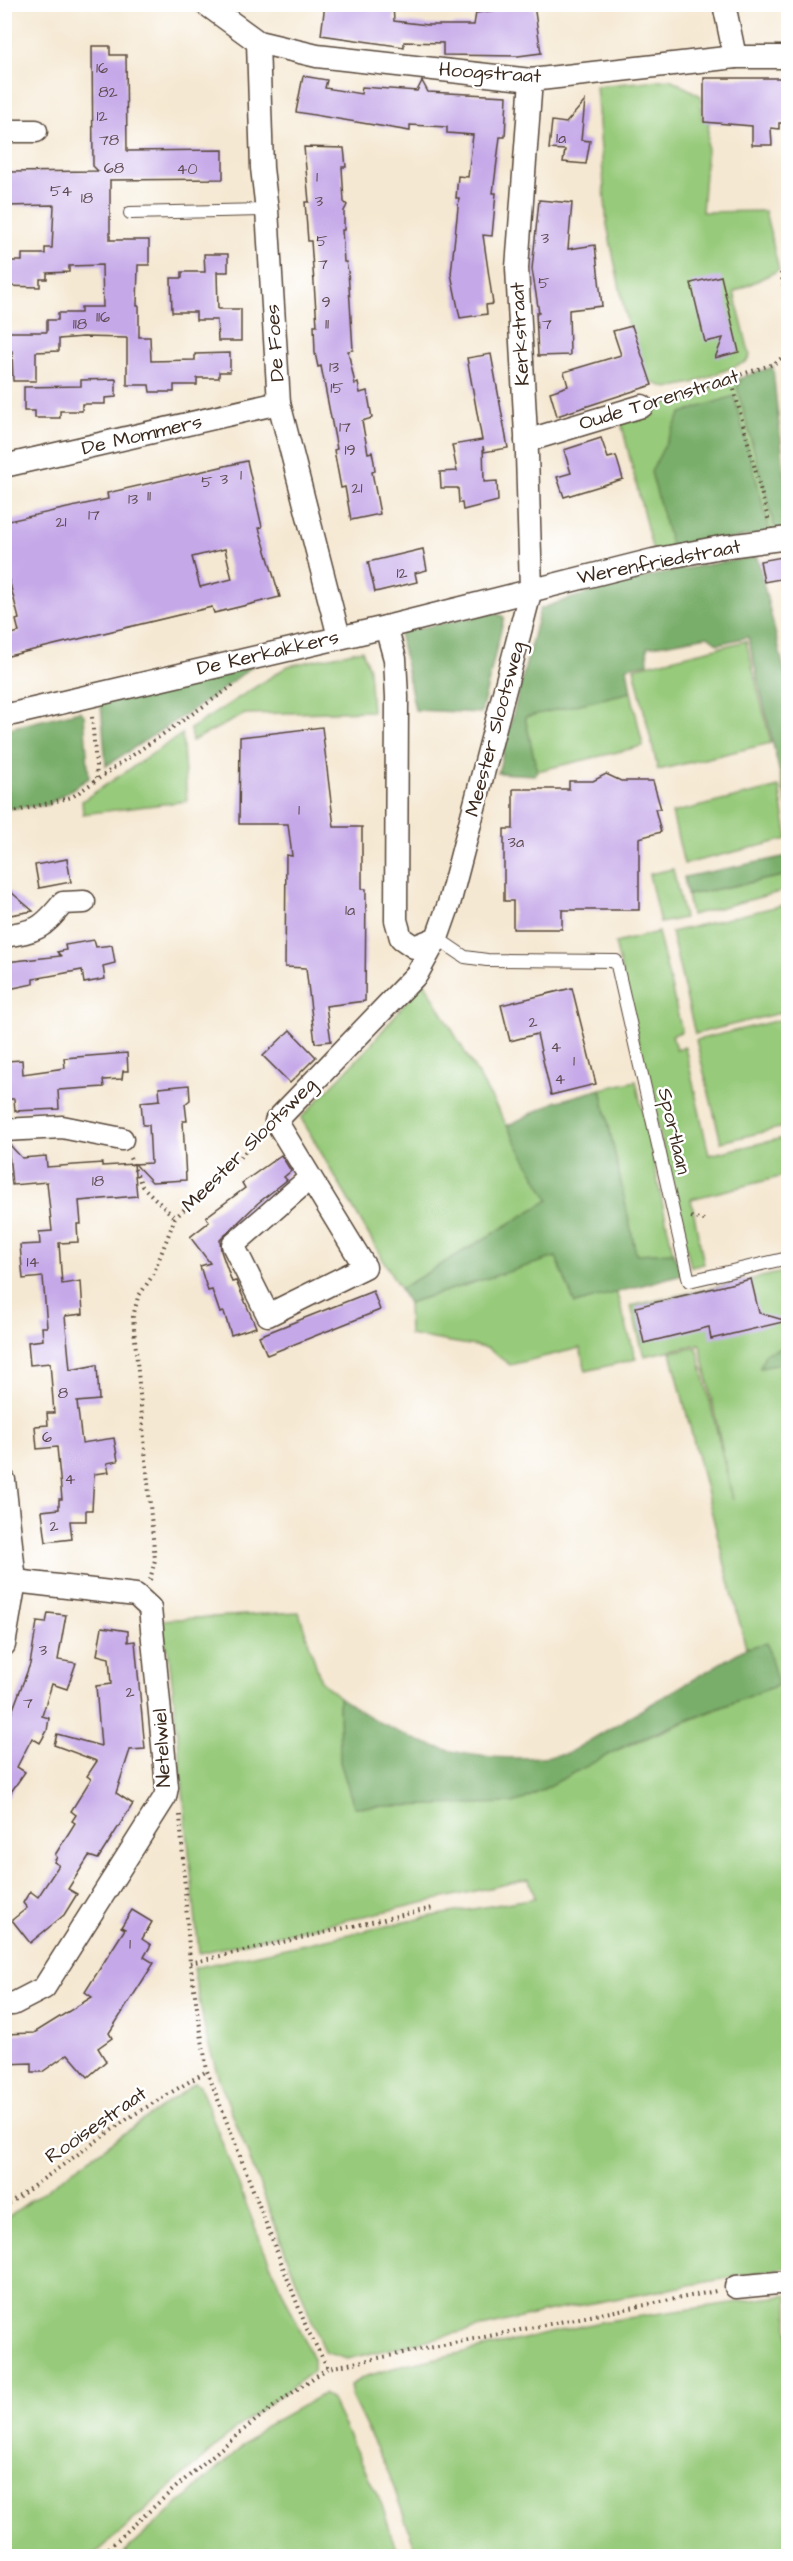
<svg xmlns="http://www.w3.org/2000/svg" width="793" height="2561" font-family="'Architects Daughter',sans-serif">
	<rect width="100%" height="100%" fill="#fff"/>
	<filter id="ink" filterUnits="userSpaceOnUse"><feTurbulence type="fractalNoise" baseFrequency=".0167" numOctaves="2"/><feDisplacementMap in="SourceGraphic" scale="12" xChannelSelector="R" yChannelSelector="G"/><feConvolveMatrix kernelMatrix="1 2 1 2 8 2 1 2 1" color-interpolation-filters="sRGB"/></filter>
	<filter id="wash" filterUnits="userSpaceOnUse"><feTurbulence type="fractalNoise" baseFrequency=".008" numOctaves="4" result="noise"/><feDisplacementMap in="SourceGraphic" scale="24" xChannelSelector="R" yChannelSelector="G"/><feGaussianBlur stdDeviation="1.35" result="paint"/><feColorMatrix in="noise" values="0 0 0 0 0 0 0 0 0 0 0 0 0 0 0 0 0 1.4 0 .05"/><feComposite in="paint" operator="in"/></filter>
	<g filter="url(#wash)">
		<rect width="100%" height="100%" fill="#f5e8d2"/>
		<g fill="#97ca7a" stroke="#697a4c" stroke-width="1.5">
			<polygon points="670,79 701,96 702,120 709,121 702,212 765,211 779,270 734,292 750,356 746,362 693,383 668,388 647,381 627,323 607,225 596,86"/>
			<polygon points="772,368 775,414 788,529 653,552 620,418"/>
			<polygon points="746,641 771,743 658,770 634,668"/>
			<polygon points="362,650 369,669 372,711 245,714 192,741 190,729 288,666"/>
			<polygon points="631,692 643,746 537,771 524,717"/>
			<polygon points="182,734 187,801 83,814 82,801"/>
			<polygon points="779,787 788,839 684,864 672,813"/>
			<polygon points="673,869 684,918 660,923 649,874"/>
			<polygon points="788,875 788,890 691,915 687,895"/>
			<polygon points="783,905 788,927 788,1011 695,1034 671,932"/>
			<polygon points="658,932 682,1032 672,1035 676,1050 685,1047 709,1155 788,1137 788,1175 691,1199 704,1264 691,1267 615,943"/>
			<polygon points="424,981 550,1200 400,1289 301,1118 368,1048"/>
			<polygon points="788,1018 788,1126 721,1142 696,1040"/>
			<polygon points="636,1081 673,1252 636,1255 601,1089"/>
			<polygon points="556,1256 575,1304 616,1291 636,1359 586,1371 580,1348 510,1365 487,1348 409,1335 408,1303"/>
			<polygon points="788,1271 788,2267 550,2311 347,2359 324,2352 219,2079 206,2036 193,1968 433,1916 535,1898 529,1879 199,1953 173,1690 168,1649 161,1636 160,1620 299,1612 321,1681 339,1697 340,1762 355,1807 607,1754 774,1686 765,1644 746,1648 671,1352 697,1347 733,1500 700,1344 644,1356 631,1306"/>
			<polygon points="195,2083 200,2086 264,2250 313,2359 313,2371 239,2426 93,2556 5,2556 5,2219"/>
			<polygon points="788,2295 788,2556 418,2556 389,2474 352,2398 350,2385 364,2377 397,2367 600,2322"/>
			<polygon points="323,2394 331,2399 382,2505 398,2556 120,2556 264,2427"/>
		</g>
		<g fill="#79ae6a" stroke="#5a6c44" stroke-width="1.5">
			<path d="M 773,367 C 777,422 788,476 788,530 L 781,531 L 774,526 L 737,387 L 742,377 Z"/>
			<polygon points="734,396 769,527 766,533 672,549 651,472 681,413"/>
			<path d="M 757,557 L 788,686 L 788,808 L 748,637 L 718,644 L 708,636 L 647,647 L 648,663 L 627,667 L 631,692 L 525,717 L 537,771 L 535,775 L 498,773 L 540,609 C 611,583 683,567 757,557 Z"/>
			<polygon points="495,613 504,617 481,713 415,710 399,632"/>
			<polygon points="253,666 212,697 106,766 101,704"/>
			<polygon points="80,711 84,715 89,778 47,805 5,809 5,729"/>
			<polygon points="788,856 788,875 687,895 684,877"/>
			<polygon points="601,1089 636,1254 673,1252 682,1274 575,1304 556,1257 408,1303 400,1289 549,1200 507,1126 555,1102"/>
			<polygon points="788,1346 788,1363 760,1368 765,1353"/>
			<path d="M 767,1643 L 778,1685 L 632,1742 L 525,1799 L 513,1803 L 354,1807 L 340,1762 L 339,1697 C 413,1749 478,1767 567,1754 L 746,1648 Z"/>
		</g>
		<g id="blocks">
			<g fill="#c5a8e8" fill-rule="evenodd">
				<polygon points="325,4 393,4 394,21 428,25 474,25 476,13 534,5 541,53 518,56 443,55 443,43 404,42 404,47 321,35"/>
				<polygon points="92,46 110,46 110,55 126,55 127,151 223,150 223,179 110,180 110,240 149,240 149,265 138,265 137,306 139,306 139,337 150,337 151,361 195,360 195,354 230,353 230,372 219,372 219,378 197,378 197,385 174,385 174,392 150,392 149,385 127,385 127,338 83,337 59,339 59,351 36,352 36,381 13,381 12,351 4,351 4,332 47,332 47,320 58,320 58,313 81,313 81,307 103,307 102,265 69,266 69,272 47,273 47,279 40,279 40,287 4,286 4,261 22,261 22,254 45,254 45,248 52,248 54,205 4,206 4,172 98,171 93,166"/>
				<polygon points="303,76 327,80 325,88 361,94 362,87 417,91 422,81 428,92 507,96 505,137 500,137 493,193 496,193 492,236 483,235 493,304 486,305 487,314 460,318 451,274 459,198 456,198 458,176 468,177 473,135 447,133 447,127 410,125 410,131 296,112"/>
				<polygon points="704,78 789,78 789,123 779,123 779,129 771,128 772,145 752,145 752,126 704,122"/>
				<polygon points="585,101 581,140 590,141 586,164 563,162 565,150 549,149 552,121 566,123"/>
				<polygon points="304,147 344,148 346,167 342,167 344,202 347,205 344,211 344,230 342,230 344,262 346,262 348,271 353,350 348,351 355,384 358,383 360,393 367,391 369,401 372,418 362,421 368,453 372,452 374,462 375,471 372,472 380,514 351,520 345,487 341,488 334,450 337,449 321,366 318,367 315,353 314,325 317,325 311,241 308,241 305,202 309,202"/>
				<polygon points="539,200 572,203 568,249 595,245 602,306 569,310 570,355 538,356 536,313 539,313 532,269"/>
				<polygon points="204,254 228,254 228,272 217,272 218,309 241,309 241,341 218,341 217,320 196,320 196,312 172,312 171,278 182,278 182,272 205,272"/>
				<polygon points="721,276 739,352 715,358 723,338 705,342 691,283"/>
				<polygon points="632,326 652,385 557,416 550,392 568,386 564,372 621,355 613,331"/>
				<polygon points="491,354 508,448 484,452 483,446 484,482 497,481 498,501 463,510 462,503 459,503 458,488 441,488 440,472 457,471 452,445 482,440 467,358"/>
				<polygon points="116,379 116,397 105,398 105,404 82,404 82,411 60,411 60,418 35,418 35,411 24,411 24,387 81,386 81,380"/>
				<polygon points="601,438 608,458 616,456 623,479 564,497 557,477 571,473 564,450"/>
				<path d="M 247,461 L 262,527 L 259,528 L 280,597 L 214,613 L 212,607 L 4,657 L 4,636 L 19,632 L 16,620 L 19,619 L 4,560 L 4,522 L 108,499 L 107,493 ZM 225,549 L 232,579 L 200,587 L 192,557 Z"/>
				<polygon points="423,549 427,570 415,573 417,582 375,592 368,562"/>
				<polygon points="782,557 786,578 764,582 760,561"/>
				<polygon points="322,727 334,827 362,827 362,889 366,889 365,1001 326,1006 331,1041 315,1043 306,968 285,967 286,855 292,856 288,824 239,824 240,737"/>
				<polygon points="606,774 621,781 653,781 661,809 655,809 661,832 639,838 639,910 562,910 562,929 513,929 513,901 504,901 504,829 513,829 513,789 569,789 569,781 593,781"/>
				<polygon points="67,859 71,882 39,888 35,865"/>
				<polygon points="4,886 33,911 4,916"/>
				<polygon points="94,940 96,947 112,945 115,963 103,966 105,979 84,983 82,970 33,979 33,984 4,990 4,972 8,972 6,962 61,956 57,952 66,950 65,945"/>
				<polygon points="572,988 596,1084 551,1095 537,1034 510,1041 501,1005"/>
				<polygon points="290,1030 316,1057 290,1083 263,1056"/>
				<polygon points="127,1053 128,1071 123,1071 122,1079 103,1080 104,1087 58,1090 59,1109 15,1111 14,1099 4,1099 6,1061 22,1060 23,1074 65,1068 64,1058"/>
				<polygon points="189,1085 190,1100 185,1104 187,1121 183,1121 186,1180 152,1182 135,1164 151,1163 149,1125 143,1125 141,1102 160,1100 159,1088"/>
				<polygon points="8,1143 22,1158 46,1156 47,1167 102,1163 102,1166 134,1164 137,1196 79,1201 81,1224 77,1224 78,1242 59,1243 62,1284 81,1281 83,1314 65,1316 70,1370 97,1365 99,1400 77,1402 82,1443 114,1438 118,1461 107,1463 109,1472 94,1474 92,1510 86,1510 86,1521 70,1521 72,1539 46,1542 42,1511 59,1509 59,1499 62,1499 57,1447 37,1449 35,1426 48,1425 47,1413 54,1413 50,1363 30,1365 28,1342 43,1340 42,1327 47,1327 43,1277 23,1279 20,1245 40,1244 39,1232 52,1231 47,1182 12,1185"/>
				<polygon points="281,1155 291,1171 284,1177 287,1180 258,1203 220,1240 221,1251 232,1282 236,1281 256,1327 231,1335 224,1312 220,1313 212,1290 208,1291 204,1279 200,1266 210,1263 190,1237 209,1222 206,1217 245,1188 242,1183"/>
				<polygon points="751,1279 759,1313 787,1321 711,1339 709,1327 644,1343 636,1307"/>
				<polygon points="373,1291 380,1310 267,1355 259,1336"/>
				<polygon points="48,1613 66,1615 58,1660 76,1663 67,1689 52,1684 42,1716 49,1718 47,1731 40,1743 32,1738 17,1767 25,1772 4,1802 4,1733 30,1664 37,1622 46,1623"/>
				<polygon points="102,1627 128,1631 128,1642 135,1641 145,1749 130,1750 116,1793 133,1804 98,1859 89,1856 68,1889 77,1894 64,1915 30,1943 12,1920 27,1908 23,1903 30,1891 38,1897 59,1865 54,1862 57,1857 55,1855 75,1823 72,1821 76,1815 71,1811 91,1779 87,1776 97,1761 54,1745 57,1734 101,1746 96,1686 111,1684 109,1658 97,1655"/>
				<polygon points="132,1910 152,1922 142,1939 151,1945 144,1957 154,1963 109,2033 112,2038 98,2048 106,2061 88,2077 68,2054 42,2072 32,2072 32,2063 4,2064 4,2034 34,2033 92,1997 85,1992 125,1929 121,1927"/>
			</g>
		</g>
	</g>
	<g filter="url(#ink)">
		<use href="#blocks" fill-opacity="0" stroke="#574639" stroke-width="1.5"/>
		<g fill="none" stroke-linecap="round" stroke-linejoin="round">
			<g stroke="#574639" stroke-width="14">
				<g id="service">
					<polyline points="130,213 267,210"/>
					<polyline points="437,938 465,957 487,960 616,961 689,1281 788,1258"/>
				</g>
			</g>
			<g stroke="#574639" stroke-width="25">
				<g id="minor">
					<polyline points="206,4 258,42 317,56 531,80 735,57 788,57"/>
					<polyline points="724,4 735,57"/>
					<polyline points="258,42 262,168 267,210 279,403 339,637"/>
					<polyline points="4,131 36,131"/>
					<polyline points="526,441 642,406"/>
					<polyline points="4,466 279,403"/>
					<polyline points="386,627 395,659 397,697 396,920 401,938 414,947 437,938"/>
					<polyline points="4,716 386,627 653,560 721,547 788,538"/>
					<path d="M 4,936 C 37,931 42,929 63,903 L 84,902"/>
					<polyline points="4,1130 62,1127 122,1139"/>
					<polyline points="310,1178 233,1245 268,1315 365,1267 276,1121 417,974 437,938 449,904 531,589 527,454 517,268 531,80"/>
					<polyline points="4,1480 15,1581 4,1645"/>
					<polyline points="4,2004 13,2004 44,1988 165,1797 167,1787 150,1608 136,1595 15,1581"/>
					<polyline points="736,2287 788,2282"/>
				</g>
			</g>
			<g stroke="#574639" stroke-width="4" stroke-dasharray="1.5 4.5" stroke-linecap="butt">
				<polyline points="788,263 781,272 788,310"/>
				<polyline points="731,378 769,522"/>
				<polyline points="661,400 774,364 788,353"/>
				<polyline points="92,717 97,778"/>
				<polyline points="4,810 17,811 72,797 234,685"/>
				<polyline points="130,1158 142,1186 175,1218"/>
				<polyline points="691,1217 704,1220"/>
				<polyline points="150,1580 155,1560 133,1317 138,1297 153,1275 175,1218 261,1137"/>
				<polyline points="180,1815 190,1963 207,2071 307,2329 328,2368 716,2291"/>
				<polyline points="190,1963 433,1908"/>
				<polyline points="4,2207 130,2117 207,2071"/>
				<path d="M 100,2556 C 173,2489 245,2423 328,2368"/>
			</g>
			<use href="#service" stroke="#fff" stroke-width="12"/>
			<use href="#minor" stroke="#fff" stroke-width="22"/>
		</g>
	</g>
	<g text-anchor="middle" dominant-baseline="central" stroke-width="5" stroke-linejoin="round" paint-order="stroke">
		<g font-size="16" fill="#5e4a50">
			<text x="102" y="68">16</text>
			<text x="108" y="92">82</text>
			<text x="102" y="116">12</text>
			<text x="561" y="138">1a</text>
			<text x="109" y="140">78</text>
			<text x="114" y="168">68</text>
			<text x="187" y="169">40</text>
			<text x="317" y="177">1</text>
			<text x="61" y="191">54</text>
			<text x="87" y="198">18</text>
			<text x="319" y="201">3</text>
			<text x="545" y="238">3</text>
			<text x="322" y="241">5</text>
			<text x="323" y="264">7</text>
			<text x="544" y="283">5</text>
			<text x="326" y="302">9</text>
			<text x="103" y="317">116</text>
			<text x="80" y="324">118</text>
			<text x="327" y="324">11</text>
			<text x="547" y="324">7</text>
			<text x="334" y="367">13</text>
			<text x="337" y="388">15</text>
			<text x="345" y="427">17</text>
			<text x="350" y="450">19</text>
			<text x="241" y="475">1</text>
			<text x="224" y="479">3</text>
			<text x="207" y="482">5</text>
			<text x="357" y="488">21</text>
			<text x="149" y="496">11</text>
			<text x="133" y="499">13</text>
			<text x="94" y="515">17</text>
			<text x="61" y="522">21</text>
			<text x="402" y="573">12</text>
			<text x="299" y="810">1</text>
			<text x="516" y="842">3a</text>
			<text x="350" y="910">1a</text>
			<text x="533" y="1022">2</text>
			<text x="556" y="1047">4</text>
			<text x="574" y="1061">1</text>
			<text x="560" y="1079">4</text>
			<text x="98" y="1181">18</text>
			<text x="33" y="1262">14</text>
			<text x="63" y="1393">8</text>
			<text x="47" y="1437">6</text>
			<text x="70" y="1479">4</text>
			<text x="54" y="1526">2</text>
			<text x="43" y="1650">3</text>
			<text x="130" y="1692">2</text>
			<text x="28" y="1703">7</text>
			<text x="130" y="1944">1</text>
		</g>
		<g font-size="20" fill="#3b2a1e" stroke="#fff">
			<text transform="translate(490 73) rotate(4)">Hoogstraat</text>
			<text transform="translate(520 334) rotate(-93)">Kerkstraat</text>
			<text transform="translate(275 343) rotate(-94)">De Foes</text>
			<text transform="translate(659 400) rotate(-17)">Oude Torenstraat</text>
			<text transform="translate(142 435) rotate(-13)">De Mommers</text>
			<text transform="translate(659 562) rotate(-11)">Werenfriedstraat</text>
			<text transform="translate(268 653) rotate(-13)">De Kerkakkers</text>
			<text transform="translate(495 729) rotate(-75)">Meester Slootsweg</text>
			<text transform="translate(674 1131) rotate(77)">Sportlaan</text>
			<text transform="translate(249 1145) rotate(-45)">Meester Slootsweg</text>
			<text transform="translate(162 1748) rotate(-93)">Netelwiel</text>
			<text transform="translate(96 2125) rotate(-35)">Rooisestraat</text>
		</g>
	</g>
	<rect width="793" height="2561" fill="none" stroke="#fff" stroke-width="24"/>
</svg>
